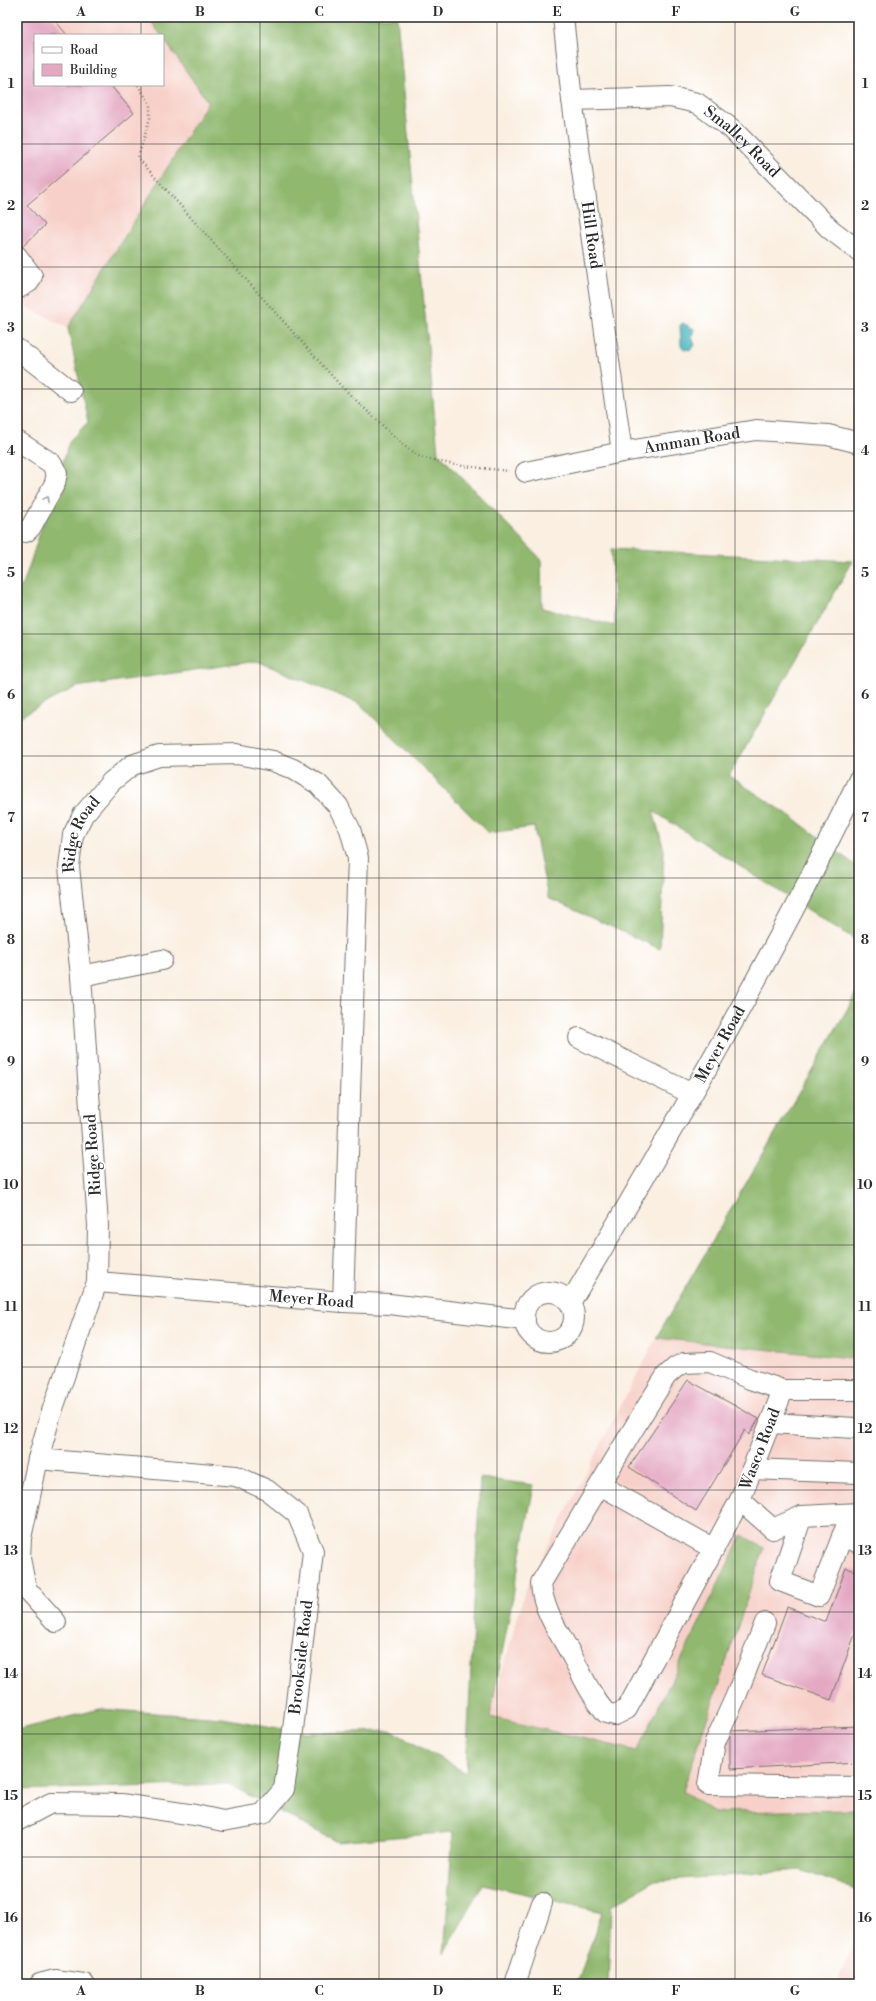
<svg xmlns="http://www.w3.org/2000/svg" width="876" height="2001" font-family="'Libre Bodoni',serif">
	<rect width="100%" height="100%" fill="#fff"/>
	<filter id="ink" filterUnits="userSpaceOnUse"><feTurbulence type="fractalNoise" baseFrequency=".025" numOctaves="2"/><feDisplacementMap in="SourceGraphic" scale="8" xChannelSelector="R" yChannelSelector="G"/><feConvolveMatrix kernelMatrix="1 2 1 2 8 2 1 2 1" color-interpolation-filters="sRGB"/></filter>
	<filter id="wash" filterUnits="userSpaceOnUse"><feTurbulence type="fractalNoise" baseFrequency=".012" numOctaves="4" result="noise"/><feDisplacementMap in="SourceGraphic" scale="16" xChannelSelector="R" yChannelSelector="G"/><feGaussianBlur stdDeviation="0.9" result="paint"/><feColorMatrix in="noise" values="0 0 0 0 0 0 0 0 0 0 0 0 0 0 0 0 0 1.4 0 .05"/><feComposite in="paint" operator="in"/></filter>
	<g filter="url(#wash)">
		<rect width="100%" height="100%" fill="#faefe1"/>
		<g fill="#f7d1c9">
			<polygon points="17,17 148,17 161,35 35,35 35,85 163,85 163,38 208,102 68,328 17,302"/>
			<polygon points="656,1338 859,1359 859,1810 714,1812 683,1791 764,1548 742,1535 637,1751 489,1717 525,1591"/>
			<polygon points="859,1929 859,1984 837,1984"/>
		</g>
		<g fill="#90b86e" stroke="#5e724c">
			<polygon points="148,17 397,17 438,453 541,559 542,608 615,626 611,549 853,561 729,776 789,815 859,868 859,942 653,811 664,850 660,949 548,898 534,827 488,833 360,704 257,661 76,687 17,718 17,588 23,585 70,440 88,422 68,328 208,102 163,38 163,35 161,35"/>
			<polygon points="859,989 859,1359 656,1338"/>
			<polygon points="480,1478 534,1485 490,1717 637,1751 742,1535 764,1548 683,1791 714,1812 859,1810 859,1891 801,1870 654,1881 611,1906 608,1984 577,1984 602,1912 483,1884 444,1954 453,1832 337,1842 228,1784 17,1790 17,1730 100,1709 222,1718 306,1733 392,1731 466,1773"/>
		</g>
		<polygon fill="#45b5bb" stroke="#387073" points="683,323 694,329 692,337 695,345 691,350 684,349 681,346 680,325"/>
		<g id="blocks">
			<g fill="#e4a8c2">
				<polygon points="17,17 52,17 67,35 35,35 35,85 110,85 134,113 27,205 45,225 20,249 17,245"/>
				<polygon points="688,1380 759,1419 749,1435 745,1430 696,1511 629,1467"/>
				<polygon points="846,1568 859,1572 859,1635 855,1634 831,1700 762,1675 787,1607 826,1622"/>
				<polygon points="859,1726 859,1762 730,1769 730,1731"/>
			</g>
		</g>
	</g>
	<g filter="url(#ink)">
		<use href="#blocks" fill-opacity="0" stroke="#73706b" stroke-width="1"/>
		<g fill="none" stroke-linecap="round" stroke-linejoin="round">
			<g stroke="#73706b" stroke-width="22">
				<g id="minor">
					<path id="s1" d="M 563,17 L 572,100 L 622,452"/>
					<path id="s2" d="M 572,100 L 670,97 L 697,103 L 732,129 L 830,229 L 859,251"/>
					<polyline points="17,256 32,276 29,282 17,289"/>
					<polyline points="17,349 71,391"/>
					<polyline points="17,441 51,463 57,473 55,483 31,527 26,532 17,530"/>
					<path id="s3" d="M 526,472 L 622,452 L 756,430 L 828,435 L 859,443"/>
					<polyline points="81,976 162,960"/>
					<polyline points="579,1038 692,1094"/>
					<path id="s4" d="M 97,1282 L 343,1302 L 389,1304 L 525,1320"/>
					<circle cx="549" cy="1317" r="25"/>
					<path id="s5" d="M 570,1303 C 672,1131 773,959 859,779"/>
					<polyline points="859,1390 783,1390 740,1500 773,1529 802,1516 859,1513"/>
					<polyline points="770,1423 855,1428"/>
					<polyline points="752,1469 859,1473"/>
					<polyline points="600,1485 714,1549"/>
					<path d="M 740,1500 L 627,1709 L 615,1715 L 606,1713 C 592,1697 584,1679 574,1660 C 561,1634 543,1613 541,1583 L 637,1423 L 666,1376 L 676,1367 L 684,1363 L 710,1362 L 750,1379 L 783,1390"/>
					<polyline points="802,1516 780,1581 819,1596 851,1514"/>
					<polyline points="842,1536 859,1543"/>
					<path id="s6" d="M 56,1622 L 26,1589 L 20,1558 L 21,1538 L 38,1459 L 50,1417 L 97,1282 L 98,1225 L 81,976 L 69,867 L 73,835 L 83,815 L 111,782 L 132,765 L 159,756 L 237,754 L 273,761 L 293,769 L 318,784 L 338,806 L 350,829 L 358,858 L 343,1302"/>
					<polyline points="765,1623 736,1696 715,1742 708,1785 859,1787"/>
					<path id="s7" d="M 17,1821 L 51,1803 L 121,1804 L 195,1815 L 223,1821 L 263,1814 L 284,1789 L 293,1730 L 313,1551 L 297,1514 L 267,1490 L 236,1476 L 38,1459"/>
					<polyline points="40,1984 55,1980 84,1984"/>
					<polyline points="515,1984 542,1903"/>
				</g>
			</g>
			<polyline stroke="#73706b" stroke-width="2.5" stroke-dasharray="1 3" stroke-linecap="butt" points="138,85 150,104 150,118 138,158 340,385 403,445 420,457 455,465 509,471"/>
			<use href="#minor" stroke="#fff" stroke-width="20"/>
		</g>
		<defs><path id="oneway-chevron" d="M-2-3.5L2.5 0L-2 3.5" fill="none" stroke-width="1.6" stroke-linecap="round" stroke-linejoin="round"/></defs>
		<use stroke="#a0a0a0" href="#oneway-chevron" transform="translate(46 499) rotate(-62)"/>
	</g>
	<path fill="none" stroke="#2b2b2b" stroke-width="1" stroke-opacity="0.55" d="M 141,17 L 141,35M 260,17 L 260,1984M 379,17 L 379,1984M 497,17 L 497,1984M 616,17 L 616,1984M 735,17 L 735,1984M 141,85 L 141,1984M 17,144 L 859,144M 17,267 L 859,267M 17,389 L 859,389M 17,511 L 859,511M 17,634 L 859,634M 17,756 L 859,756M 17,878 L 859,878M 17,1000 L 859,1000M 17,1123 L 859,1123M 17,1245 L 859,1245M 17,1367 L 859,1367M 17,1490 L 859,1490M 17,1612 L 859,1612M 17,1734 L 859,1734M 17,1857 L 859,1857"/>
	<g text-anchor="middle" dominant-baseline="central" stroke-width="3.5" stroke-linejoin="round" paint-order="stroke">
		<g font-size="16" fill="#2b2b2b" stroke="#fff">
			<text stroke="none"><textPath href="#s2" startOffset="185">Smalley Road</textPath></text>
			<text stroke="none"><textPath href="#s1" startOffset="220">Hill Road</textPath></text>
			<text stroke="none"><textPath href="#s3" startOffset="169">Amman Road</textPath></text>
			<text stroke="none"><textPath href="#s6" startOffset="815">Ridge Road</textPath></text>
			<text stroke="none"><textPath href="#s5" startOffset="299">Meyer Road</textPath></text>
			<text transform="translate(93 1155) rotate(-94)">Ridge Road</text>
			<text stroke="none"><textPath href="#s4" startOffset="215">Meyer Road</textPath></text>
			<text transform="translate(760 1449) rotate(-69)">Wasco Road</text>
			<text stroke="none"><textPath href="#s7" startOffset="418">Brookside Road</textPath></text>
		</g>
	</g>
	<rect width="876" height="2001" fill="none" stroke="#fff" stroke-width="44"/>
	<rect x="34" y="34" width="130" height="52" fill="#ffffff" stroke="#aaaaaa"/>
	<rect x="42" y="47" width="20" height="6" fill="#ffffff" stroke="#aaaaaa"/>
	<text x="70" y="54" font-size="12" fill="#2b2b2b">Road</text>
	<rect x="42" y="64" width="20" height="12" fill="#e4a8c2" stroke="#aaaaaa"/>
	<text x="70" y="74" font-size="12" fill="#2b2b2b">Building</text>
	<rect x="22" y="22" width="832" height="1957" fill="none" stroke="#2b2b2b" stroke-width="1.5"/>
	<g font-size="13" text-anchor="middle" font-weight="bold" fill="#2b2b2b">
		<text x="81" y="16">A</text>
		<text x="200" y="16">B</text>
		<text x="319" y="16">C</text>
		<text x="438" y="16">D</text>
		<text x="557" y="16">E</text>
		<text x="676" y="16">F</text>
		<text x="795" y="16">G</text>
		<text x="11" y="88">1</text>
		<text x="865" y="88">1</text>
		<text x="11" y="210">2</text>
		<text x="865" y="210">2</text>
		<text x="11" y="332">3</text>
		<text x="865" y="332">3</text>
		<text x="11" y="455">4</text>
		<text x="865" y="455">4</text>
		<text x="11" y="577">5</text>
		<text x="865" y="577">5</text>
		<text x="11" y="699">6</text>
		<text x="865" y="699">6</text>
		<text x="11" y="822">7</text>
		<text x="865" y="822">7</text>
		<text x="11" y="944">8</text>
		<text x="865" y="944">8</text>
		<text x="11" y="1066">9</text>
		<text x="865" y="1066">9</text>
		<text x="11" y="1189">10</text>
		<text x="865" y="1189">10</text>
		<text x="11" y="1311">11</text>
		<text x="865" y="1311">11</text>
		<text x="11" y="1433">12</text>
		<text x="865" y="1433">12</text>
		<text x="11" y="1555">13</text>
		<text x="865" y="1555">13</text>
		<text x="11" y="1678">14</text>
		<text x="865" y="1678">14</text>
		<text x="11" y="1800">15</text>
		<text x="865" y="1800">15</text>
		<text x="11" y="1922">16</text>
		<text x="865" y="1922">16</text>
		<text x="81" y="1995">A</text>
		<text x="200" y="1995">B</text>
		<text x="319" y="1995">C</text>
		<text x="438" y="1995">D</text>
		<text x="557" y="1995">E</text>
		<text x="676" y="1995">F</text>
		<text x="795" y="1995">G</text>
	</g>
</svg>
